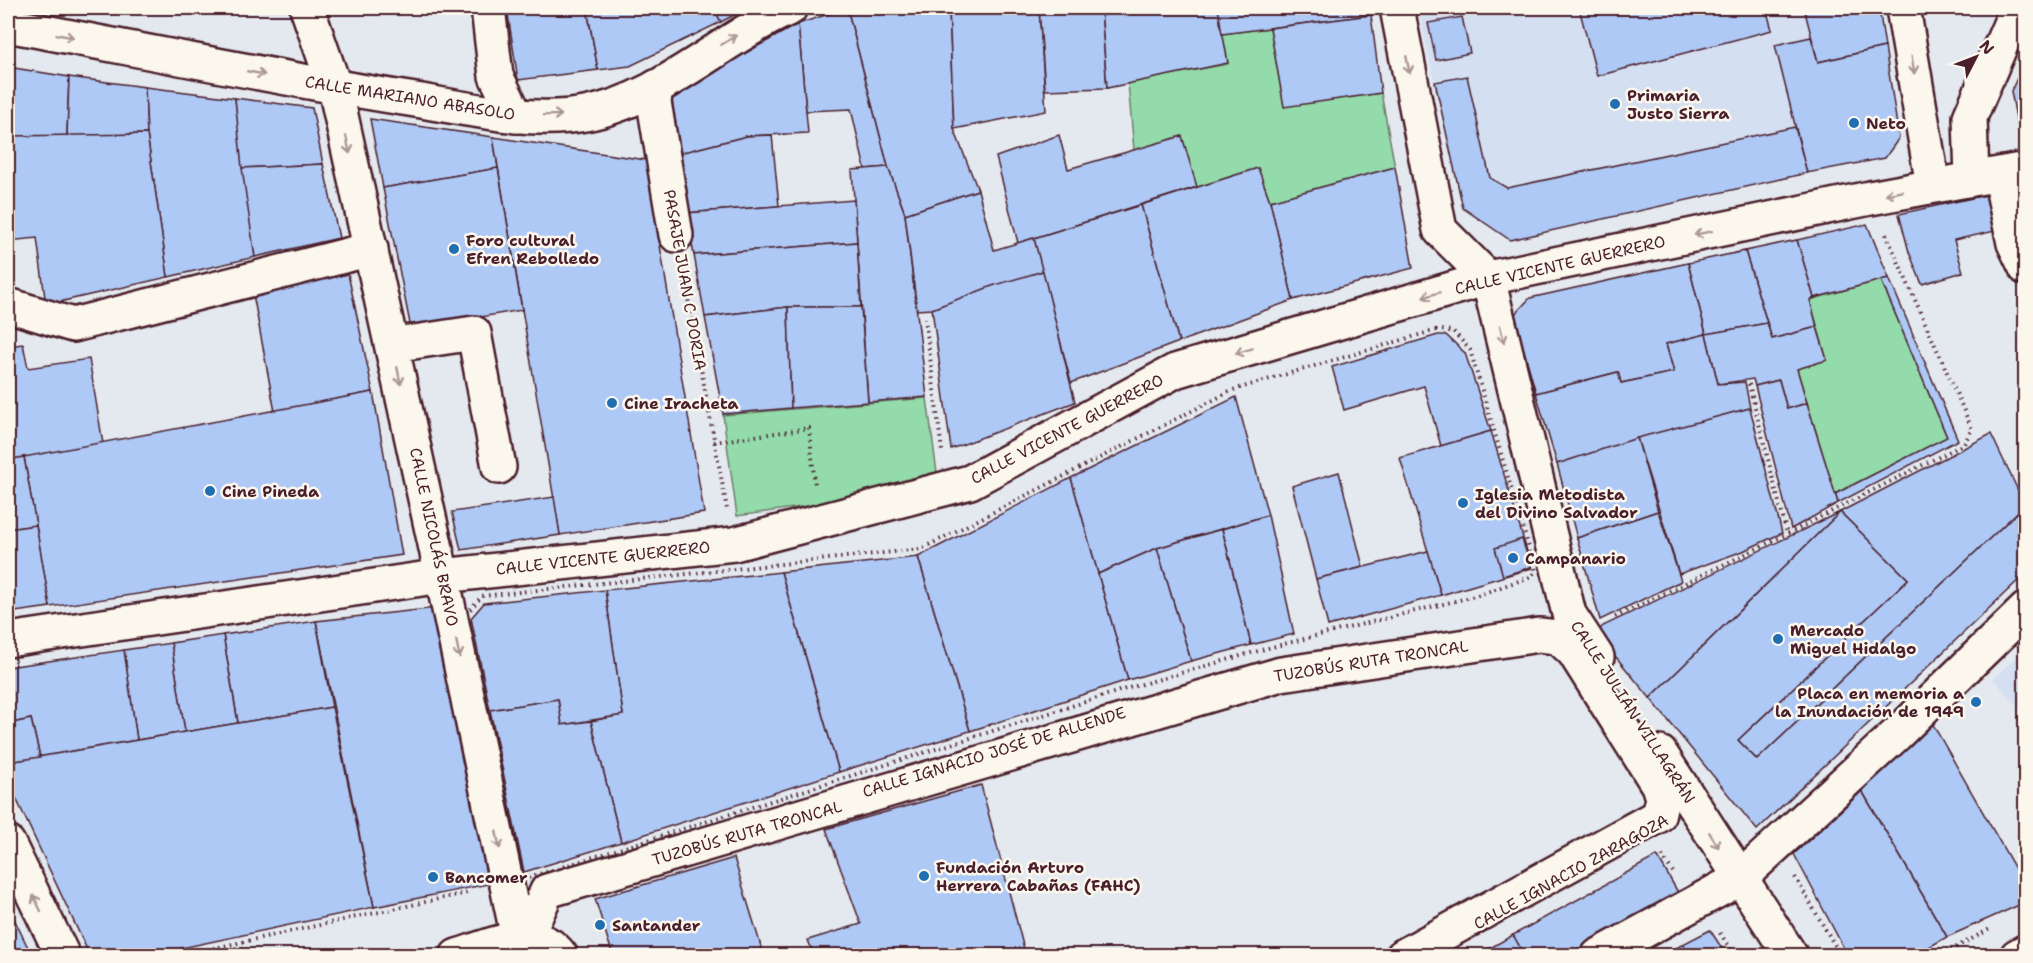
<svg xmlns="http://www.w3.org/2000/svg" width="2033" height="963" font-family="'Shantell Sans',sans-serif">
	<rect width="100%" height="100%" fill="#e4e9ef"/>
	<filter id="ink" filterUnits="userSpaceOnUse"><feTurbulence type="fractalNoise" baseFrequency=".0167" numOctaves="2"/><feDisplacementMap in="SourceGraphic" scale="12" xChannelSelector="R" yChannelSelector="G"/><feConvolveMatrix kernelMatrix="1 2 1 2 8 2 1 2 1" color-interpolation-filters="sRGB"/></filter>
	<g filter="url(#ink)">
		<g fill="#d4dff1">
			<polygon points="1418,8 1804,8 1811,37 1776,46 1807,173 1510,240 1463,208"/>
			<polygon points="2025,648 2025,714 1993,679"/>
		</g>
		<g fill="#93dbab" stroke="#6e7d6b" stroke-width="1.5">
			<polygon points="1270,28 1284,106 1381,93 1395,167 1270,201 1258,168 1197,187 1134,150 1128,83 1228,64 1222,34"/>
			<polygon points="1881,280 1947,437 1835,494 1797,369 1827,360 1810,300"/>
			<polygon points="927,398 937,473 931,479 835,502 737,516 723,415"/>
		</g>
		<g fill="#aec9f6" stroke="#4a1f2b" stroke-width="1.5">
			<polygon points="507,8 587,8 598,70 518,80"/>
			<polygon points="587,8 714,8 721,22 630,66 598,70"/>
			<polygon points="714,8 747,8 721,22"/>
			<polygon points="847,8 949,8 954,129 978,190 905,214 888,167"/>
			<polygon points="847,8 888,167 865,169 851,109 806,111 798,24"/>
			<polygon points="949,8 1039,8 1046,111 954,129"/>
			<polygon points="1039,8 1101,8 1107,88 1045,90"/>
			<polygon points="1101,8 1218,8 1228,63 1107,88"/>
			<polygon points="1218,8 1370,8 1371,15 1222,34"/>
			<polygon points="1579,8 1766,8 1772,30 1597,76"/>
			<polygon points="1804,8 1879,8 1885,47 1818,62"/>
			<polygon points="1371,15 1381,93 1284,107 1270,28"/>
			<polygon points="1462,17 1470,53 1436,60 1428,23"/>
			<polygon points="798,24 808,133 747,136 676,154 666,97"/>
			<polygon points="1811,37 1818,62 1885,47 1899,138 1885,158 1807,173 1775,45"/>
			<polygon points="2026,59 2026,132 2019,134 2011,91"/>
			<polygon points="8,67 69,77 67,136 8,136"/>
			<polygon points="1467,76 1490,178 1507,188 1795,127 1807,173 1510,240 1463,208 1435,82"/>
			<polygon points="69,77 145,87 147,134 67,136"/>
			<polygon points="145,87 235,98 255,257 168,277 147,134"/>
			<polygon points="235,98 312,108 323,164 242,168"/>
			<polygon points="370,119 493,137 498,168 383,188"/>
			<polygon points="147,134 168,277 46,305 37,238 8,241 8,136"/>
			<polygon points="772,135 779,206 686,213 676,154 747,136"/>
			<polygon points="1059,135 1068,169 1182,136 1197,187 1018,243 996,157"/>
			<polygon points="493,137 646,160 704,513 560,535"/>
			<polygon points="323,164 339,238 255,257 242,168"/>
			<polygon points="888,167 905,214 927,397 868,402 852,170"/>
			<polygon points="1395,167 1413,268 1293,300 1270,201"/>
			<polygon points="498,168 522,310 411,329 383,188"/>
			<polygon points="1258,168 1270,201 1293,300 1179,342 1141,205"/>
			<polygon points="978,190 994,250 1034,238 1043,271 932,309 917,310 905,214"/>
			<polygon points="1986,195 1995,231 1954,240 1963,272 1922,284 1909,252 1899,214"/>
			<polygon points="854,200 857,242 694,255 686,213"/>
			<polygon points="1141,205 1179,342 1071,383 1034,238"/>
			<polygon points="1867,224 1889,278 1814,298 1797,240"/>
			<polygon points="1797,240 1814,298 1810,300 1817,327 1772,339 1745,251"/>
			<polygon points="857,242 861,307 788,307 705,317 694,255"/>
			<polygon points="1745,251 1767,323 1706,334 1688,263"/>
			<polygon points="1688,263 1706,334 1666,344 1674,372 1621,383 1618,372 1536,393 1514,315 1530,298"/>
			<polygon points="1043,271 1075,402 951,449 932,309 992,286"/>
			<polygon points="348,274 373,392 275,412 253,294"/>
			<polygon points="1889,278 1958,440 1838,503 1835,494 1947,437 1881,280"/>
			<polygon points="788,307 791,408 723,414 705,317"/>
			<polygon points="788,307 861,307 868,402 791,408"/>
			<polygon points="1767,323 1772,339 1817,327 1827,360 1797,369 1807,403 1787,409 1779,380 1755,386 1753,379 1718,384 1706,334"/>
			<polygon points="1706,334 1718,384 1745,382 1750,408 1557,464 1536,393 1618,372 1621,383 1674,372 1666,344"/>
			<polygon points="1438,335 1446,335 1465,353 1491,431 1441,446 1424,386 1344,410 1332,367"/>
			<polygon points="23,344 28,368 89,359 103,444 8,460 8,346"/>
			<polygon points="1779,380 1787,409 1807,403 1838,503 1791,529 1755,386"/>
			<polygon points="373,392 402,555 50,607 24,457"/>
			<polygon points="1236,397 1268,515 1157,548 1098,574 1071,478"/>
			<polygon points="1750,408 1782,533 1743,551 1679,574 1637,438"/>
			<polygon points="1491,431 1532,568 1441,595 1400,458"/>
			<polygon points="1991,434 2025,505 1757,760 1738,740 1908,579 1840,512"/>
			<polygon points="1637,438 1658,511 1577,538 1557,464"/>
			<polygon points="24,457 36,525 8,529 8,460"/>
			<polygon points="1339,472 1363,567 1316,579 1292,486"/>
			<polygon points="1071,478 1128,680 970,731 918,557"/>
			<polygon points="554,497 560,535 461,550 452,512"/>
			<polygon points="2025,505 2026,573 1757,830 1650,698 1840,512 1908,579 1738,740 1757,760"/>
			<polygon points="1658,511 1681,581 1600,620 1577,538"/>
			<polygon points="1840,512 1650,698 1596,633 1603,626"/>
			<polygon points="1268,515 1294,634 1251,645 1222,529"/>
			<polygon points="36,525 50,607 8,613 8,529"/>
			<polygon points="1222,529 1251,645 1191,661 1157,548"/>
			<polygon points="1522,539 1531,567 1503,576 1495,548"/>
			<polygon points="1157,548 1191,661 1128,680 1098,574"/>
			<polygon points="1428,551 1441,595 1328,626 1316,579"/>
			<polygon points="918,557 970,731 839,772 781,572"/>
			<polygon points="781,572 839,772 621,842 591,721 623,715 605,590"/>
			<polygon points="605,590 623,715 562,725 558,699 490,710 471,618 484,603"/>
			<polygon points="437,608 493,883 374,907 316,621"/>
			<polygon points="316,621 332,707 238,723 223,635"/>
			<polygon points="223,635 238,723 185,732 171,643"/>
			<polygon points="171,643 185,732 137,740 124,650"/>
			<polygon points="124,650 137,740 40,757 31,719 8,724 8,667"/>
			<polygon points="558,699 562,725 591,721 621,842 524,872 490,710"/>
			<polygon points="332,707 374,907 144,956 90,956 8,781 8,762"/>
			<polygon points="31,719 40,757 8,762 8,724"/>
			<polygon points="1931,721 2026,888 2026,902 1947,937 1862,791"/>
			<polygon points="981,785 1024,949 1003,956 814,956 808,940 861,924 826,829"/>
			<polygon points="1862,791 1947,937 1913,956 1848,956 1794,854"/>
			<polygon points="1657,856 1679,894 1566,956 1525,956 1513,935"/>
			<polygon points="734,858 764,956 613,956 595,899"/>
			<polygon points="8,906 32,956 8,956"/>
			<polygon points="1710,930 1727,956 1689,956 1683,944"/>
			<polygon points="1513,935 1525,956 1476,956"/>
			<polygon points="1683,944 1689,956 1663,956"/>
		</g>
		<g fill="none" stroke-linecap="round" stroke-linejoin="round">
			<g stroke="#4a1f2b" stroke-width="38">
				<g id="minor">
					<polyline points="307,8 335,88 442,576 518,938"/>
					<polyline points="488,8 496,76 516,116"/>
					<polyline points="1397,8 1440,230 1488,278 1569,614 1597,657"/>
					<polyline points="1903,8 1933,186"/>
					<path d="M 8,25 C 141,50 275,78 409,99 C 466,108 528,124 585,114 C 659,101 722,38 790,8"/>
					<polyline points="656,87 654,102 676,235"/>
					<polyline points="2003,175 2007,185 2003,191 2014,243 2026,268"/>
					<polyline points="1972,179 1970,117 2017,8"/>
					<polyline points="8,305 73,325 371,249"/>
					<polyline points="392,343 414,342 474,333 499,467"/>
					<polyline points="8,640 442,576 734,544 970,482 1175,371 1488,278 1870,198 2026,169"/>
					<polyline points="1660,753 1791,956"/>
					<polyline points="8,843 63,956"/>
					<path d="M 457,956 C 488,947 537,922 561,956"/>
					<polyline points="499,956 521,949 547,891 1281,674 1539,635 1558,637 1574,652 1658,785 1662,798 1658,816 1403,956"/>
					<polyline points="2017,956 2026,951"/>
				</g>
			</g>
			<g stroke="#4a1f2b" stroke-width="38">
				<polyline id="major" points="1598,956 1739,879 1897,734 2026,609"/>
			</g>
			<g stroke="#4a1f2b" stroke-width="4" stroke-dasharray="1.5 4.5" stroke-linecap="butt">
				<polyline points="683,271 727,509"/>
				<polyline points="925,318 942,451"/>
				<polygon points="1436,330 1453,331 1470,350 1536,571 1530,577 1475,596 1272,647 1132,687 521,880 465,615 482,596 921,549 1233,390"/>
				<polyline points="1749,384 1787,534"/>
				<polyline points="714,442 809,428 815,485"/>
				<polyline points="1615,617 1787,534 1964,444 1972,429 1886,234"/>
				<polyline points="8,792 15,808"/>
				<polyline points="1662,856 1673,872"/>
				<polyline points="1795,877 1841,956"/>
				<polyline points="1720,933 1735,956"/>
				<polyline points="178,956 471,892"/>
				<polyline points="1940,956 1990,929"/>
			</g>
			<use href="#minor" stroke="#fbf7ec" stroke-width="33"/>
			<use href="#major" stroke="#fbf7ec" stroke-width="33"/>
		</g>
		<defs><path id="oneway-shaft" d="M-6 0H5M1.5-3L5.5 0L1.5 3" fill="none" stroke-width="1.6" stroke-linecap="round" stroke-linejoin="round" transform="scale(1.5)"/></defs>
		<g stroke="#ab9695">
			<use href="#oneway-shaft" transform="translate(65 36) rotate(11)"/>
			<use href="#oneway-shaft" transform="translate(729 40) rotate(-32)"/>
			<use href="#oneway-shaft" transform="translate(1408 65) rotate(79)"/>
			<use href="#oneway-shaft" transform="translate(1913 65) rotate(81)"/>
			<use href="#oneway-shaft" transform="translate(256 73) rotate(11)"/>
			<use href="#oneway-shaft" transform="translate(553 115) rotate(-1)"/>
			<use href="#oneway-shaft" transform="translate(348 145) rotate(78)"/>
			<use href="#oneway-shaft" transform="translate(1894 193) rotate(169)"/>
			<use href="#oneway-shaft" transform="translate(1703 233) rotate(168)"/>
			<use href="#oneway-shaft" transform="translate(1431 295) rotate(163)"/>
			<use href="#oneway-shaft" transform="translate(1502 334) rotate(76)"/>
			<use href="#oneway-shaft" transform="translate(1244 351) rotate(163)"/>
			<use href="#oneway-shaft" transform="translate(399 376) rotate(78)"/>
			<use href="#oneway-shaft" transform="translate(458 649) rotate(78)"/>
			<use href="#oneway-shaft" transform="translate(498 840) rotate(78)"/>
			<use href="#oneway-shaft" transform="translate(1714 840) rotate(58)"/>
			<use href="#oneway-shaft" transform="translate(37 903) rotate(-116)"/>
		</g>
	</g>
	<g fill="#1f6fb2" stroke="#fbf7ec" stroke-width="2">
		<circle cx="1615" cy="104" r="6"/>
		<circle cx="1854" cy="123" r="6"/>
		<circle cx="454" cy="249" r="6"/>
		<circle cx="612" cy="403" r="6"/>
		<circle cx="210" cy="491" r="6"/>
		<circle cx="1463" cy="503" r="6"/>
		<circle cx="1513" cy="558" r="6"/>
		<circle cx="1778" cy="639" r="6"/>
		<circle cx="1976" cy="702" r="6"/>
		<circle cx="924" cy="876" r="6"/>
		<circle cx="433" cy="877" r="6"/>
		<circle cx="600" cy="925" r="6"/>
	</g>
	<g text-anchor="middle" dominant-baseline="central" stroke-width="5" stroke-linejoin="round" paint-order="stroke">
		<g font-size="16" font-weight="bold" fill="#4a1f2b" stroke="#fbf7ec" text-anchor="start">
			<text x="1627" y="95">Primaria<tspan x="1627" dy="18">Justo Sierra</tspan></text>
			<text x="1866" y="123">Neto</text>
			<text x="466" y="240">Foro cultural<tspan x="466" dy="18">Efren Rebolledo</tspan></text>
			<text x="624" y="403">Cine Iracheta</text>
			<text x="222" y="491">Cine Pineda</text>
			<text x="1475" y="494">Iglesia Metodista<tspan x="1475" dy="18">del Divino Salvador</tspan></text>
			<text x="1525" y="558">Campanario</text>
			<text x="1790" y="630">Mercado<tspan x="1790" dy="18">Miguel Hidalgo</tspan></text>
			<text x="1964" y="693" text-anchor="end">Placa en memoria a<tspan x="1964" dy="18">la Inundación de 1949</tspan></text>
			<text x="936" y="867">Fundación Arturo<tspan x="936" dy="18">Herrera Cabañas (FAHC)</tspan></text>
			<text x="445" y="877">Bancomer</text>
			<text x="612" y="925">Santander</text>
		</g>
		<g font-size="16" fill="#4a1f2b" stroke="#fbf7ec">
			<text transform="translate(410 98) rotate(9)">CALLE MARIANO ABASOLO</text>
			<text transform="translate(1560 265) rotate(-13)">CALLE VICENTE GUERRERO</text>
			<text transform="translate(685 280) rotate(80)">PASAJE JUAN C DORIA</text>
			<text transform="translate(1067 429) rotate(-28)">CALLE VICENTE GUERRERO</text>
			<text transform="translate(434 537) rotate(78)">CALLE NICOLÁS BRAVO</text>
			<text transform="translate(603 558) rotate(-6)">CALLE VICENTE GUERRERO</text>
			<text transform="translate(1371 661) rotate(-9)">TUZOBÚS RUTA TRONCAL</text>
			<text transform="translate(1633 712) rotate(57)">CALLE JULIÁN VILLAGRÁN</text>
			<text transform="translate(994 752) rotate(-17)">CALLE IGNACIO JOSÉ DE ALLENDE</text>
			<text transform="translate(747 833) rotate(-16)">TUZOBÚS RUTA TRONCAL</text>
			<text transform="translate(1571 872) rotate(-29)">CALLE IGNACIO ZARAGOZA</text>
		</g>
	</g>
	<rect width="2033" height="963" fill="none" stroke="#fbf7ec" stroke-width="30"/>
	<rect x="15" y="15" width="2003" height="933" fill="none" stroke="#4a1f2b" stroke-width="2" filter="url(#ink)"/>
	<g transform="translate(1976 57) rotate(48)" stroke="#fbf7ec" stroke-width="4.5" paint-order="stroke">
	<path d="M0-4.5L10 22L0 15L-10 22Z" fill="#4a1f2b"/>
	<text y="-9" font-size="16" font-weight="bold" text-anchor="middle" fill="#4a1f2b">N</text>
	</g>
</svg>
